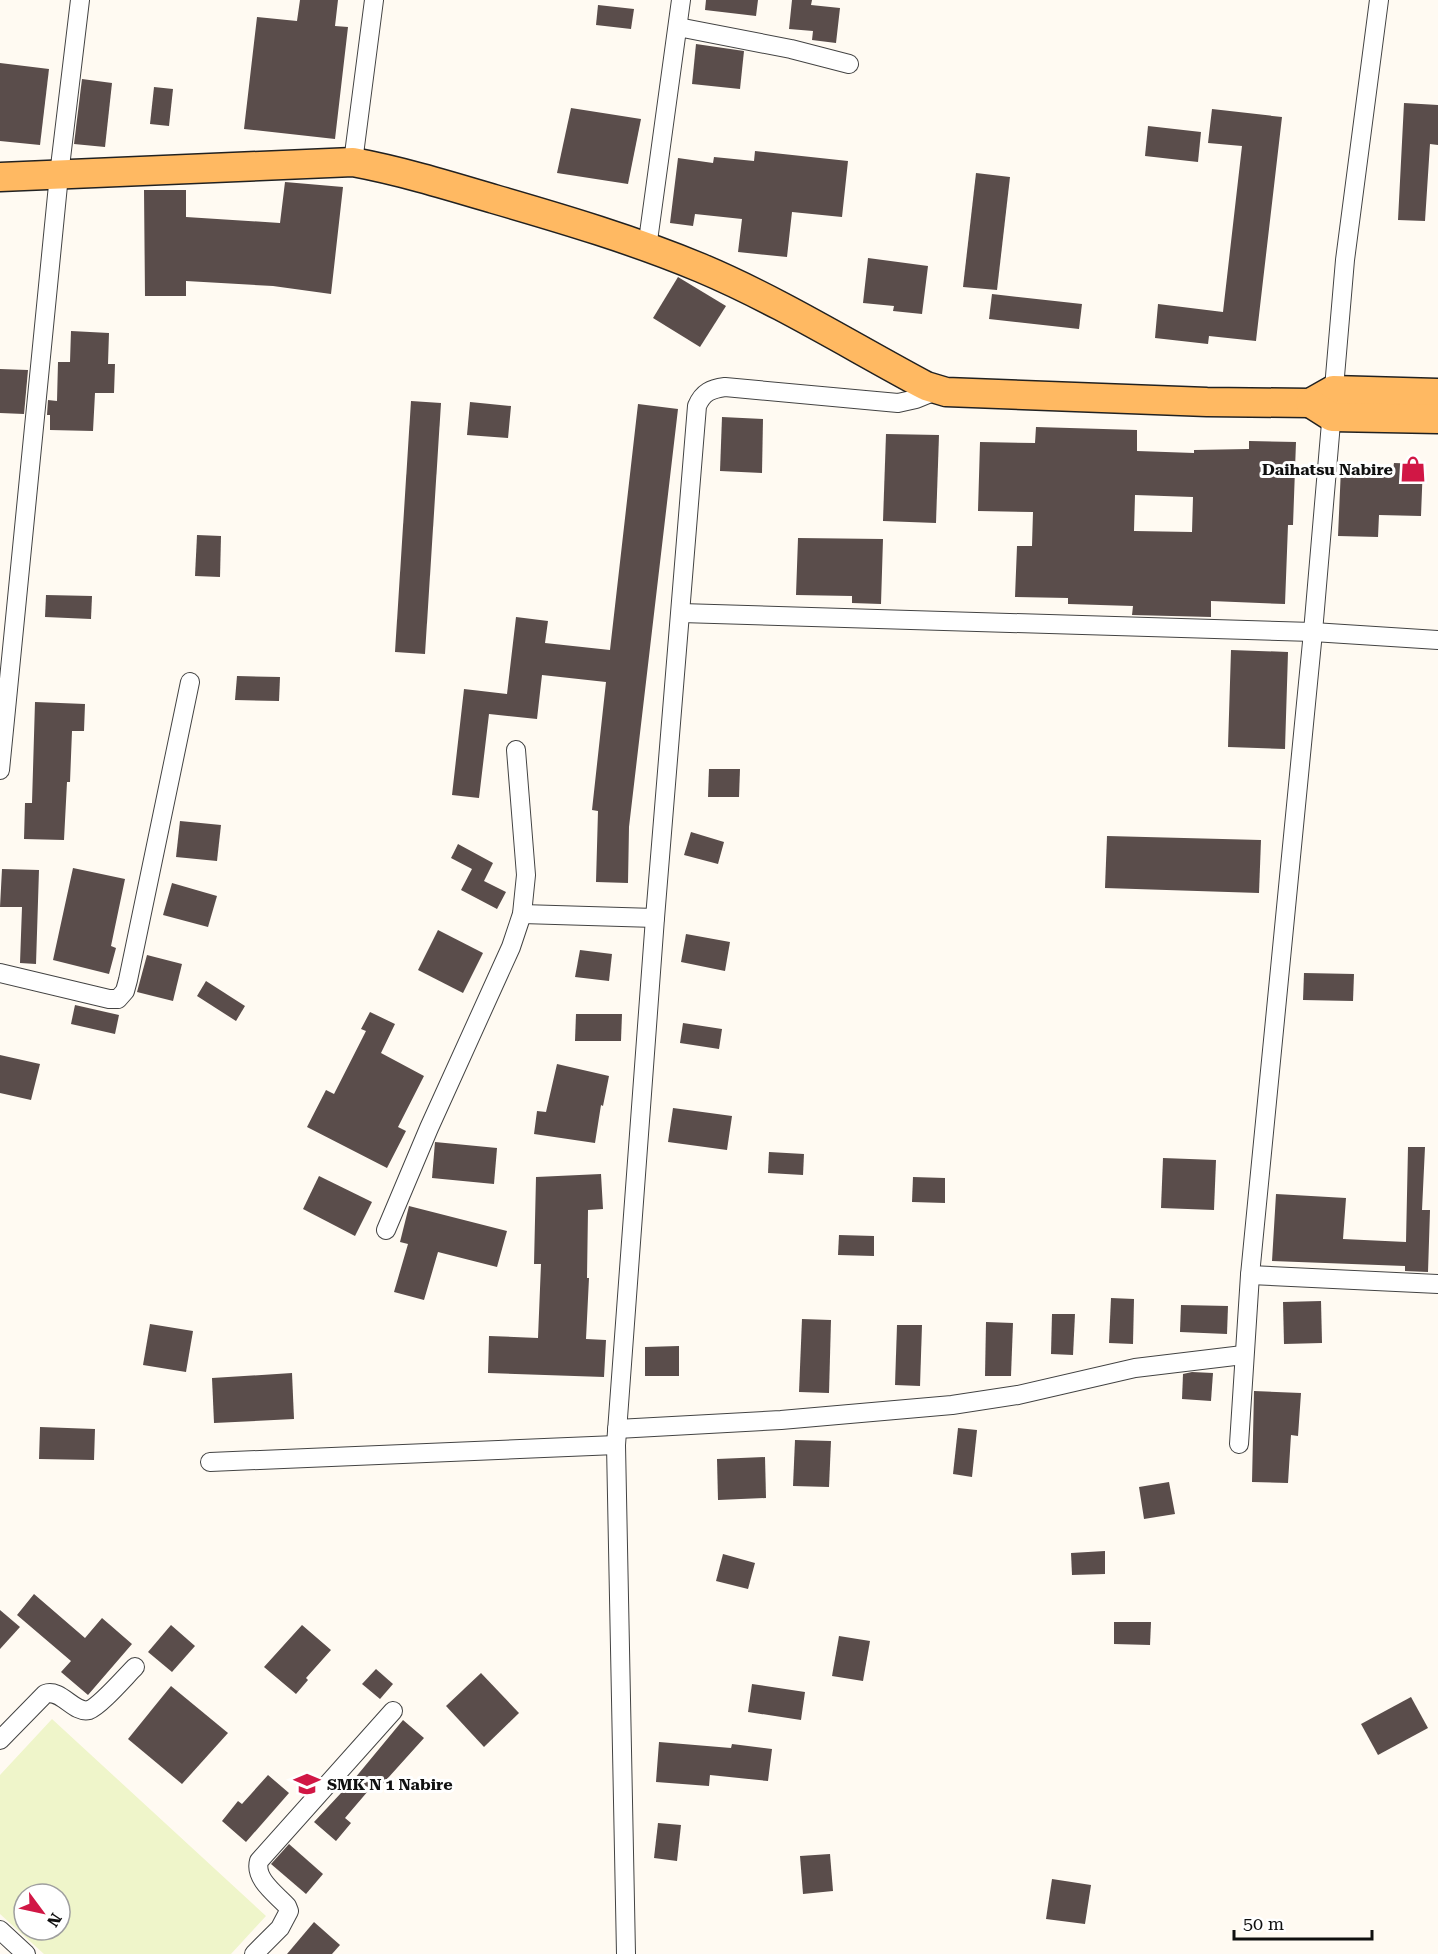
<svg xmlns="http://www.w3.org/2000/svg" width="1438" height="1954" font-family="'Roboto Serif',serif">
	<rect width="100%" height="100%" fill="#fffaf2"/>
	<path fill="#eff5ca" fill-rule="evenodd" d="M 52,1719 L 266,1916 L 231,1954 L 44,1954 L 0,1914 L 0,1775 ZM 24,1894 L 60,1894 L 60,1930 L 24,1930 Z"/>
	<g fill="#5a4d4b" fill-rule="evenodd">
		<polygon points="300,0 338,0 335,26 348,27 335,139 244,129 257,17 297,21"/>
		<polygon points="706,0 758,0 756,16 705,10"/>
		<polygon points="792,0 812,0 811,5 840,8 836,43 812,40 813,31 789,29"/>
		<polygon points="598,5 634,9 631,29 596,25"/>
		<polygon points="696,44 744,51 740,89 692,84"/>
		<polygon points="0,63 49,69 40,145 0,141"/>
		<polygon points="82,79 112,83 105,147 74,144"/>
		<polygon points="154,87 173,89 169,126 150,124"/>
		<polygon points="1404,103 1438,105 1438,145 1430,144 1425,221 1398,220"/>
		<polygon points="571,108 641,119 628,184 557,173"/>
		<polygon points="1212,109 1282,117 1256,341 1209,336 1208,344 1155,338 1158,304 1223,312 1242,146 1208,143"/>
		<polygon points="1148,126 1201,132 1198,162 1145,156"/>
		<polygon points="755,151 848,161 842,217 792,212 787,257 738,252 742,219 695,214 693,226 670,223 678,158 713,163 714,157 754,161"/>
		<polygon points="976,173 1010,177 997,290 963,287"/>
		<polygon points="285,182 343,187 331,294 273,286 186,281 186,296 145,296 144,190 186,190 186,217 280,223"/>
		<polygon points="868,258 928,266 922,314 893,311 894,306 863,303"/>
		<polygon points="678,277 726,306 700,347 653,318"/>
		<polygon points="992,294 1082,304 1079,329 989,319"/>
		<polygon points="71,331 109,333 108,364 115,364 114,393 95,393 93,431 50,430 50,415 47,415 48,400 57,401 58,362 70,362"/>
		<polygon points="0,369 28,370 24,414 0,413"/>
		<polygon points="411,401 441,403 425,654 395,652"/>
		<polygon points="470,402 511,406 508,438 467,435"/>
		<polygon points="638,404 678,409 629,827 628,883 596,882 598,811 592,810 606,682 542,675 537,719 489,714 479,798 452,795 464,689 507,694 516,617 548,621 545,643 610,650"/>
		<polygon points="722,417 763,419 762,473 720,471"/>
		<path d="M 1036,427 L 1137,430 L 1137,451 L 1194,453 L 1194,450 L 1249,449 L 1249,441 L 1296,442 L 1293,525 L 1288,525 L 1285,604 L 1211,601 L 1211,617 L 1132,615 L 1133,606 L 1068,604 L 1068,598 L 1015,597 L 1017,546 L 1032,546 L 1033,512 L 978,511 L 980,442 L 1035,443 ZM 1135,495 L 1193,497 L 1192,532 L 1134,531 Z"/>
		<polygon points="886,434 939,435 936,523 883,521"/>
		<polygon points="1394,463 1423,464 1421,516 1379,515 1378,537 1338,536 1341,468 1393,469"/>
		<polygon points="197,535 221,536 220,577 195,576"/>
		<polygon points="798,538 883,539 881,604 852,603 852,596 796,595"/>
		<polygon points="46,595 92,596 91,619 45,617"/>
		<polygon points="1231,650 1288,652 1285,749 1228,747"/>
		<polygon points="237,676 280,677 279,701 235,700"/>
		<polygon points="35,702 85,704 84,731 72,731 70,782 67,782 64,840 24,839 25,803 32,803"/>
		<polygon points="709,769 740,769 739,797 708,797"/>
		<polygon points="180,821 221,825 217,861 176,857"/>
		<polygon points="691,832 724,842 718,864 684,855"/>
		<polygon points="1107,836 1261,840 1259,893 1105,888"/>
		<polygon points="458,844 493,863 484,881 506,892 497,909 461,890 472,869 451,858"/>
		<polygon points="73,868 125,879 111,946 116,948 109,974 53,960"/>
		<polygon points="2,869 39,870 36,964 20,963 22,907 0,907"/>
		<polygon points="172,883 217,896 208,927 163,915"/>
		<polygon points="438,930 483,953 463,993 418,970"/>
		<polygon points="686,934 730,942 725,971 681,962"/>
		<polygon points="580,950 612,954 609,981 575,977"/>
		<polygon points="147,955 182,964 173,1001 137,992"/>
		<polygon points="1304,973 1354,974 1353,1001 1303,1000"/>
		<polygon points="206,981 245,1006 236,1021 197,996"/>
		<polygon points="75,1005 119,1015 115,1034 71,1024"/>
		<polygon points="370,1012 395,1024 381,1053 424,1076 398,1127 406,1131 387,1168 307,1127 326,1090 334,1094 366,1031 361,1029"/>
		<polygon points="576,1014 622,1014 621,1041 575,1041"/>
		<polygon points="683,1023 722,1029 719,1049 680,1043"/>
		<polygon points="0,1055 40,1064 31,1100 0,1093"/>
		<polygon points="557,1064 609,1076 603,1106 601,1105 595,1143 534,1134 537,1111 546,1112"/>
		<polygon points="673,1108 732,1116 727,1150 668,1142"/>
		<polygon points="435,1142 497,1148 494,1184 432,1178"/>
		<polygon points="1408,1147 1425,1147 1422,1210 1430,1210 1428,1272 1405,1271 1405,1266 1272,1261 1276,1194 1346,1198 1343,1239 1406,1242"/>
		<polygon points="769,1152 804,1154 803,1175 768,1173"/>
		<polygon points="1163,1158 1216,1160 1214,1210 1161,1208"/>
		<polygon points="601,1174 603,1209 588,1210 587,1278 589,1278 586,1339 606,1340 604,1377 488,1373 489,1336 538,1338 541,1264 534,1264 536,1177"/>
		<polygon points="319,1176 372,1202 355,1236 303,1209"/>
		<polygon points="913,1177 945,1178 945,1203 912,1202"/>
		<polygon points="409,1206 507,1231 497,1267 438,1252 424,1300 394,1292 408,1244 400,1242"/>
		<polygon points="839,1235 874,1236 874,1256 838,1255"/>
		<polygon points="1111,1298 1134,1299 1133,1344 1109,1343"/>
		<polygon points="1321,1301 1322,1343 1284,1344 1283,1302"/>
		<polygon points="1181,1305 1228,1306 1227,1334 1180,1332"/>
		<polygon points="1052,1314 1075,1314 1073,1355 1051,1354"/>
		<polygon points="802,1319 831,1320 829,1393 799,1392"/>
		<polygon points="986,1322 1013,1323 1011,1376 985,1376"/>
		<polygon points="150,1324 193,1331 186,1372 143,1365"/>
		<polygon points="897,1325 922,1325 920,1386 895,1385"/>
		<polygon points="679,1346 679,1376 645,1376 645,1347"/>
		<polygon points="1192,1372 1213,1373 1211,1401 1182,1399 1183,1374"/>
		<polygon points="292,1373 294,1419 214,1423 212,1378"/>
		<polygon points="1254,1391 1301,1393 1298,1436 1291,1435 1288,1483 1252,1482"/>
		<polygon points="40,1427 95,1429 94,1460 39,1459"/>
		<polygon points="958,1428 977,1430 972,1477 953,1474"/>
		<polygon points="795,1440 831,1441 829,1487 793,1486"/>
		<polygon points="765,1457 766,1498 718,1500 717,1459"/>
		<polygon points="1169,1482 1175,1514 1144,1519 1139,1487"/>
		<polygon points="1105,1551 1105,1574 1072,1575 1071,1553"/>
		<polygon points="723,1554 755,1563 748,1589 716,1581"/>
		<polygon points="34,1594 85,1638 102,1618 132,1644 88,1695 61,1672 71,1661 17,1615"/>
		<polygon points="0,1610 20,1627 0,1649"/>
		<polygon points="1114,1622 1151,1622 1150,1645 1114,1644"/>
		<polygon points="171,1625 195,1646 172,1672 148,1652"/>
		<polygon points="302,1625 331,1650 306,1678 308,1680 296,1694 264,1667"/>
		<polygon points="839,1636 870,1641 863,1681 832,1676"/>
		<polygon points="376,1669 393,1684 380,1699 362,1684"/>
		<polygon points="481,1673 519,1713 484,1747 446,1706"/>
		<polygon points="752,1684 805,1692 801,1720 748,1712"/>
		<polygon points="171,1686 228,1733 182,1784 128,1739"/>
		<polygon points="1411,1697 1428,1728 1378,1755 1361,1724"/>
		<polygon points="403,1720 424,1738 379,1788 374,1784 345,1818 351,1823 336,1841 314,1822 355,1778"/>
		<polygon points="659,1742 731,1748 732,1744 772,1749 768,1781 710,1775 709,1786 656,1782"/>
		<polygon points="268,1775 289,1793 246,1842 222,1821 238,1801 242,1804"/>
		<polygon points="658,1823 681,1825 677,1861 654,1858"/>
		<polygon points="289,1844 323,1874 306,1894 271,1864"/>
		<polygon points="830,1854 833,1891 803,1894 800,1856"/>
		<polygon points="1052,1879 1091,1885 1085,1924 1046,1919"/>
		<polygon points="314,1922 340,1945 332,1954 287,1954"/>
	</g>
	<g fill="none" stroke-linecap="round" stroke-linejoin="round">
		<g stroke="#434343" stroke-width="20">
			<g id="street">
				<polyline points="678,27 791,49 849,64"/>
				<polyline points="353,162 374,0"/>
				<polyline points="647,248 681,0"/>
				<polyline points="681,613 1313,632 1438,640"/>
				<polyline points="0,770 59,175 80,0"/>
				<polyline points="522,914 655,918"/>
				<polyline points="0,973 109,999 118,999 125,991 128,980 190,682"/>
				<polyline points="386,1230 429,1128 511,947 522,914 526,875 516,750"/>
				<polyline points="1250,1275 1438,1284"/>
				<polyline points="617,1429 781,1420 952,1405 1018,1395 1135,1368 1243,1355"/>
				<polyline points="1239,1444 1250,1275 1313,632 1345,260 1379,0"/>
				<polyline points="210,1462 616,1445"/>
				<path d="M 0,1740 L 45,1694 C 61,1688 74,1714 89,1710 C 100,1706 125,1677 135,1667"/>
				<polyline points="0,1930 26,1954"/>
				<path d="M 254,1954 L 280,1928 L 289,1911 L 287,1906 C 276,1894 254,1879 259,1861 L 393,1711"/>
				<path d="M 626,1954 L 616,1445 L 655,918 L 697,406 C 703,392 711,389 725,387 L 898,403 L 916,399 L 938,390"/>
			</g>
		</g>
		<g stroke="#212121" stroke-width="31">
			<g id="primary">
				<path d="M 0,177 L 353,162 C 401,171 447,185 494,199 C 563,219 634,240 701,268 C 779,301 851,346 926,386 L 946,392 L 1207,402 L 1310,403 L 1333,390 L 1438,393"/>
				<polyline points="1310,403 1332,417 1438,419"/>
			</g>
		</g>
		<use href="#street" stroke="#fff" stroke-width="18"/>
		<use href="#primary" stroke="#ffb962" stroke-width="28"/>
	</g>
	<defs>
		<g id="shop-bare" transform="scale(2.07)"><path d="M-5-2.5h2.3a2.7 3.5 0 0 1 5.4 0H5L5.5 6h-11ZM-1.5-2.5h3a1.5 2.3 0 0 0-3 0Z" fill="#d11745" stroke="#fff" stroke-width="2.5" paint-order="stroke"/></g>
		<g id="school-bare" transform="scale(2.07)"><path d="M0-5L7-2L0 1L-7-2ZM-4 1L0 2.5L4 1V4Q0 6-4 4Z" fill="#d11745" stroke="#fff" stroke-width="2.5" paint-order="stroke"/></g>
	</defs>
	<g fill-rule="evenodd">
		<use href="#shop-bare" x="1413" y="469"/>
		<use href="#school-bare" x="307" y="1784"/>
	</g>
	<g text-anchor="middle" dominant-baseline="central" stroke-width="6" stroke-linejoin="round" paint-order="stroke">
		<g font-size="16" font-weight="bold" fill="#101010" stroke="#fff" text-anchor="end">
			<text x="1393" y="469">Daihatsu Nabire</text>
			<text x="327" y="1784" text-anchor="start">SMK N 1 Nabire</text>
		</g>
	</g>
	<g transform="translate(42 1912) rotate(123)"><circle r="28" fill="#ffffff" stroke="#9f9f9f" stroke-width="1.5"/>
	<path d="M0-4.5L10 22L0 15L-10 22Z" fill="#d11745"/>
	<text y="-9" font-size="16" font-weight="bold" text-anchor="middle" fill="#101010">N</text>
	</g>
	<path d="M1234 1930v9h138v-9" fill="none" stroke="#101010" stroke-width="3"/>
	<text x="1243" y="1930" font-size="18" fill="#101010" stroke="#ffffff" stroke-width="4.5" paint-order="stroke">50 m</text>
</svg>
